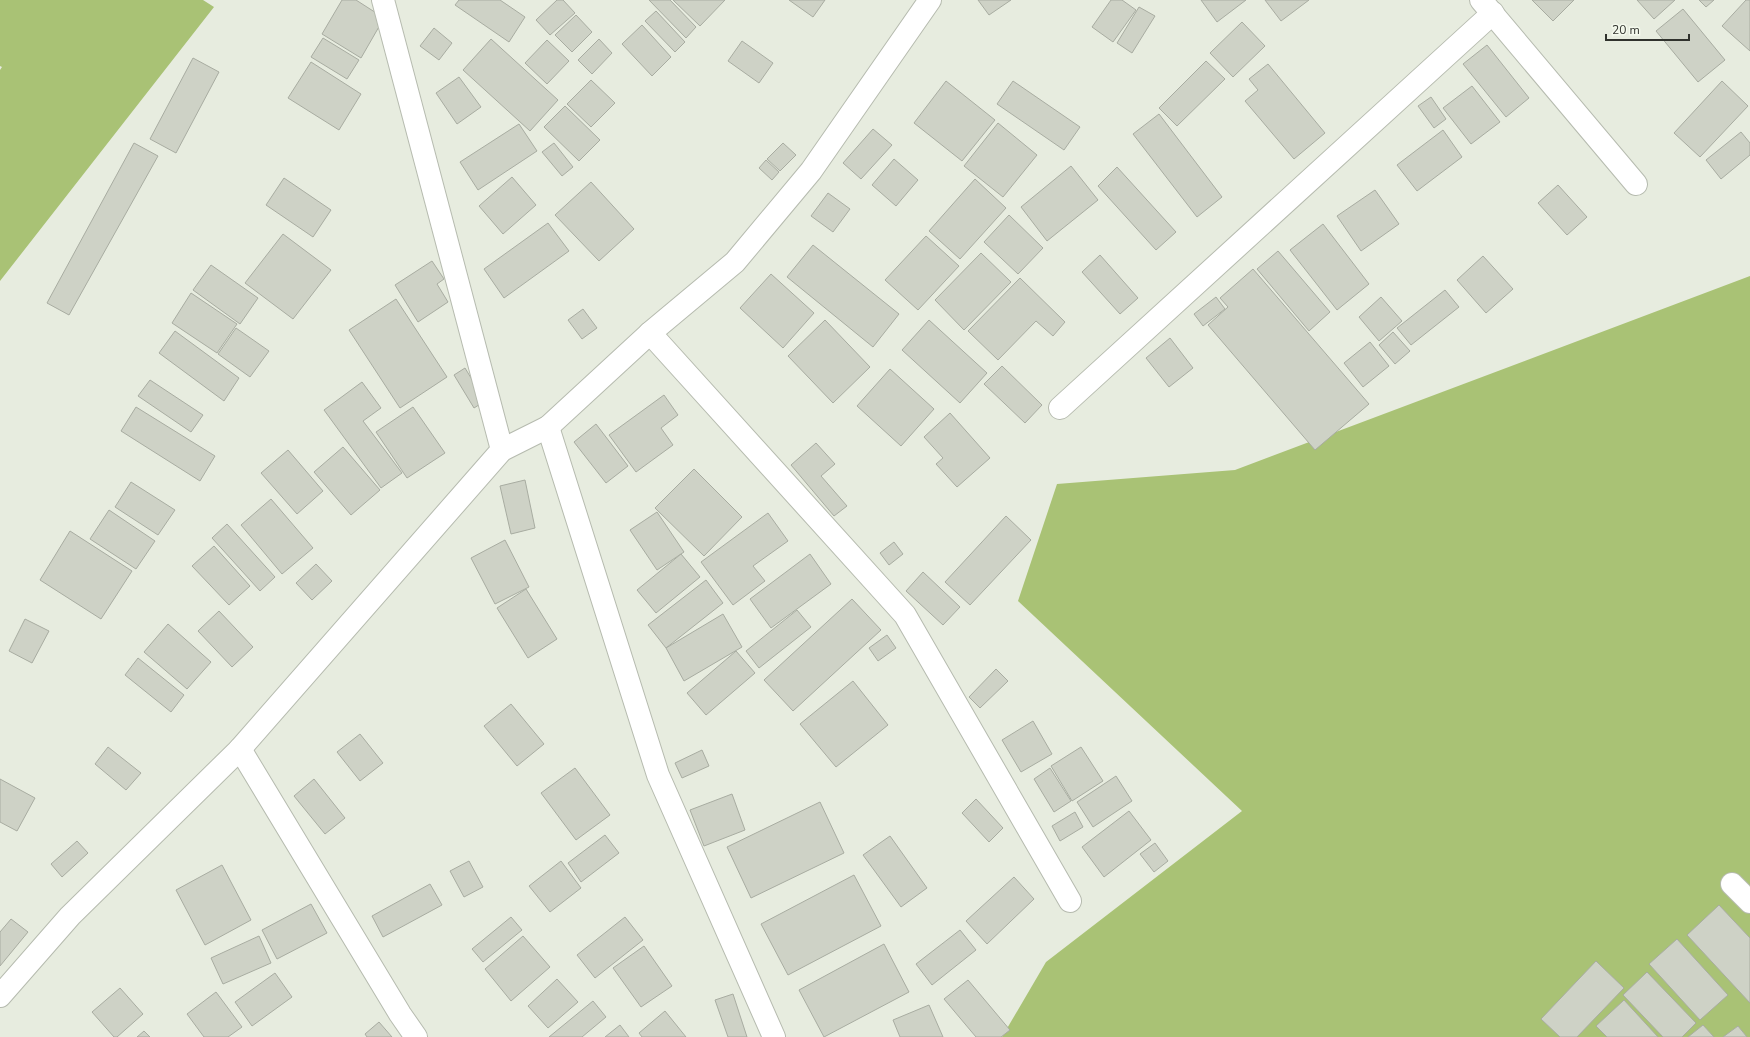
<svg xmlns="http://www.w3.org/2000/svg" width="1750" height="1037" font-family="'Nunito Sans',sans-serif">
	<rect width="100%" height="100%" fill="#e7ecdf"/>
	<g fill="#a9c275">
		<polygon points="0,0 203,0 214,7 0,281 0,70 2,67 0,66"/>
		<polygon points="1750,276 1750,1037 1002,1037 1046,962 1242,811 1018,601 1057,484 1235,470"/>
	</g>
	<g fill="#ced2c6" stroke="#a8aca1">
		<polygon points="342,0 356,0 384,18 361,58 322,34"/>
		<polygon points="459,0 500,0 525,17 509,42 455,5"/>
		<polygon points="557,0 563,0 575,13 550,35 536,20"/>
		<polygon points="649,0 670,0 696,27 686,38"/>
		<polygon points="673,0 725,0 700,26"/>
		<polygon points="789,0 825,0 813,17"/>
		<polygon points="978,0 1011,0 989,15"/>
		<polygon points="1111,0 1122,0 1136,10 1113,42 1092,27"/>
		<polygon points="1201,0 1246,0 1217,22"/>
		<polygon points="1265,0 1309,0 1281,21"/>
		<polygon points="1532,0 1574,0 1553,21"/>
		<polygon points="1637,0 1675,0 1654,19"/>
		<polygon points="1699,0 1714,0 1706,7"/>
		<polygon points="1746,0 1750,0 1750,51 1722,26"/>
		<polygon points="1139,7 1155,16 1132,53 1117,43"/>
		<polygon points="1683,9 1725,60 1698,82 1656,31"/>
		<polygon points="656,11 685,42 675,52 645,21"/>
		<polygon points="576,15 592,32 572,52 555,35"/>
		<polygon points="1242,22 1265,46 1233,77 1210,53"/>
		<polygon points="642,25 671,57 652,76 622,44"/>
		<polygon points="434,28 452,43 439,60 420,46"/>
		<polygon points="323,38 359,60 347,79 311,57"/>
		<polygon points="491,39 558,100 530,131 463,70"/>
		<polygon points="599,39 612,53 592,74 578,60"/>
		<polygon points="547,40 569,61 547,84 525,63"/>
		<polygon points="742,41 773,63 759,83 728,61"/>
		<polygon points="1487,45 1529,98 1506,117 1463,64"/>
		<polygon points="193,58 219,72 176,153 150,139"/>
		<polygon points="1206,61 1225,79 1177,126 1159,108"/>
		<polygon points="311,62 361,94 339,130 288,98"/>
		<polygon points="1268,64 1325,133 1294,159 1245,101 1258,90 1249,79"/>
		<polygon points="459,77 481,107 457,124 436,93"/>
		<polygon points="591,80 615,103 591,127 567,104"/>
		<polygon points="946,81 995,120 962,161 914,123"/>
		<polygon points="1013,81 1080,127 1064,150 997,104"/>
		<polygon points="1722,81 1748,106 1700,157 1674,133"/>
		<polygon points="1472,86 1500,122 1471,144 1443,108"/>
		<polygon points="1431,97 1446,119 1434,128 1418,106"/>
		<polygon points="565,106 600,140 579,161 544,127"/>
		<polygon points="1159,114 1222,197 1197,217 1133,134"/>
		<polygon points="998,123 1037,155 1003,197 964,166"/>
		<polygon points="519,124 537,151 478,190 460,162"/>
		<polygon points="873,129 892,145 861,179 843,163"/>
		<polygon points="1443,130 1462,157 1417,191 1397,165"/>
		<polygon points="1741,132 1750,143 1750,155 1721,179 1706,160"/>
		<polygon points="134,143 158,156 69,315 47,303"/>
		<polygon points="554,143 573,167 562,176 542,152"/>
		<polygon points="783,143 796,155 780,171 767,159"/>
		<polygon points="894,159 918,180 896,206 872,185"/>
		<polygon points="766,160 779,172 772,180 759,168"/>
		<polygon points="1071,166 1098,200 1047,241 1021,207"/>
		<polygon points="1117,167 1176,232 1156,250 1098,186"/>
		<polygon points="512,177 536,205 503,234 479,206"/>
		<polygon points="284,178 331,210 313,237 266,205"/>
		<polygon points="975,179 1006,208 960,259 929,231"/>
		<polygon points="591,182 634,229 599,261 555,215"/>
		<polygon points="1558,185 1587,217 1567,235 1538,203"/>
		<polygon points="1375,190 1399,224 1361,251 1337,216"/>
		<polygon points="828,193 850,209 833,232 811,216"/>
		<polygon points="1009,215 1043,248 1018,274 984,242"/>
		<polygon points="548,223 569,251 504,298 484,269"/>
		<polygon points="1323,224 1369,284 1337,310 1290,250"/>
		<polygon points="283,234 331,270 293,319 245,283"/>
		<polygon points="926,236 959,266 918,310 885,280"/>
		<polygon points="813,245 899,314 873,347 787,277"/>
		<polygon points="1278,251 1330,312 1309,331 1257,269"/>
		<polygon points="981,253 1011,282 964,330 935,300"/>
		<polygon points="1100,255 1138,298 1120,314 1082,272"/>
		<polygon points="1483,256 1513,289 1486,313 1457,280"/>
		<polygon points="432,261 444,279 437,284 448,302 418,322 395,285"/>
		<polygon points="211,265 258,298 240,324 193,290"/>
		<polygon points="1253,269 1369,404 1315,450 1208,325 1228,307 1220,298"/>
		<polygon points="771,274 814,313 783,348 740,308"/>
		<polygon points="1020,278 1065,322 1053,336 1036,321 998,360 968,331"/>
		<polygon points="1445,290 1459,307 1411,345 1397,328"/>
		<polygon points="191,293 237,324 217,353 172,323"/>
		<polygon points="1216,297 1225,309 1203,326 1194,314"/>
		<polygon points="1381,297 1402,321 1379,341 1359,317"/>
		<polygon points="396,299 447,377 400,408 349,330"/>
		<polygon points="583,309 597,328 582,339 568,320"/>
		<polygon points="825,320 870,367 833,403 788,356"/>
		<polygon points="929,320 987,373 960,403 902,350"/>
		<polygon points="236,328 269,351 250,377 218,354"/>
		<polygon points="175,331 239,378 224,401 159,353"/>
		<polygon points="1393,332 1410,351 1395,364 1379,345"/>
		<polygon points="1170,338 1193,368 1169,387 1146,358"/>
		<polygon points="1370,342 1389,366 1363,387 1344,363"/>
		<polygon points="1002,366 1042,405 1025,423 984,384"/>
		<polygon points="465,368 485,401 474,408 454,375"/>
		<polygon points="890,369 934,409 901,446 857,406"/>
		<polygon points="150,380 203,415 191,432 138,396"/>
		<polygon points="362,382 381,408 363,421 402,473 381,488 324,410"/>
		<polygon points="664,395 678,415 661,428 673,445 636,472 609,435"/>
		<polygon points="136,407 215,456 200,481 121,431"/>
		<polygon points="413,407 445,453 407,478 376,432"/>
		<polygon points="950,413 990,458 957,487 936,464 943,458 924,437"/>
		<polygon points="596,424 628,466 606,483 574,442"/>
		<polygon points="816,443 835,464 821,476 847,506 834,516 791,465"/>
		<polygon points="343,447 380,490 351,515 314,472"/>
		<polygon points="288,450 323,491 297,514 261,473"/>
		<polygon points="694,469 742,517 704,556 655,508"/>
		<polygon points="525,480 535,528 511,534 500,486"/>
		<polygon points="131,482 175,510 158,535 115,507"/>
		<polygon points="271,499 313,548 282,574 241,525"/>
		<polygon points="109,510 155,541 136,569 90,539"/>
		<polygon points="657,512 684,552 657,570 630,530"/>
		<polygon points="768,513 788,541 753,566 765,581 733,605 701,562"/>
		<polygon points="1006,516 1031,540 970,605 945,582"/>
		<polygon points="227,524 275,577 260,591 212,538"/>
		<polygon points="70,531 132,571 101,619 40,580"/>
		<polygon points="505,540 529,587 495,604 471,558"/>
		<polygon points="894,542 903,554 889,565 880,553"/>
		<polygon points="214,546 250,586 229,605 192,566"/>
		<polygon points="681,554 700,577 656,613 637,590"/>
		<polygon points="810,554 831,584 771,628 750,599"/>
		<polygon points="316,564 332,581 312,600 296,583"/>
		<polygon points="923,572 960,607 943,625 906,591"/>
		<polygon points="706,580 723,603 666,648 648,625"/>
		<polygon points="526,589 557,639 528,658 497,608"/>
		<polygon points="852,599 881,630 793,711 764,680"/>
		<polygon points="797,610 811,627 759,668 746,651"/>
		<polygon points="219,611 253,647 232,667 198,631"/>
		<polygon points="723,614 742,647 684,681 666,648"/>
		<polygon points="25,619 49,631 32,663 9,651"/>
		<polygon points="168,624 211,662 187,689 144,652"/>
		<polygon points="887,635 896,648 878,661 869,648"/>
		<polygon points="736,651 755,673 706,715 687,693"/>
		<polygon points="138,658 184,695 171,712 125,675"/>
		<polygon points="996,669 1008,681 980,708 969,697"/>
		<polygon points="853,681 888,725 836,767 800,724"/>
		<polygon points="511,704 544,744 517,766 484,726"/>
		<polygon points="1033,721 1052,754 1021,772 1002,740"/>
		<polygon points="360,734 383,763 360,781 337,752"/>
		<polygon points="108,747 141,773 126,790 95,764"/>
		<polygon points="1081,747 1103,781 1072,801 1051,766"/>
		<polygon points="702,750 709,766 682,778 675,763"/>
		<polygon points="575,768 610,815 576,840 541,793"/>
		<polygon points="1050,768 1071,801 1054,812 1034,779"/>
		<polygon points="1116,776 1132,801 1093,827 1077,802"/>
		<polygon points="0,779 35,798 17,831 0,822"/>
		<polygon points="314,779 345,818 325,834 294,796"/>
		<polygon points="732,794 745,830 704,846 690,810"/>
		<polygon points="976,799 1003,828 989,842 962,813"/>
		<polygon points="820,802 844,853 751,898 727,847"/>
		<polygon points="1129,811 1151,840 1104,877 1082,847"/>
		<polygon points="1075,812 1083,827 1060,841 1052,826"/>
		<polygon points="605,835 619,853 581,882 568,863"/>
		<polygon points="890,836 927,888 901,907 863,855"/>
		<polygon points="77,841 88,853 62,877 51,864"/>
		<polygon points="1155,843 1168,861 1154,872 1140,854"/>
		<polygon points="469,861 483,887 464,897 450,871"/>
		<polygon points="561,861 581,888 550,912 529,886"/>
		<polygon points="222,865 251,920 205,945 176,890"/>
		<polygon points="854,875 881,926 788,975 761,924"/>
		<polygon points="1014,877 1034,899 987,944 966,921"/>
		<polygon points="430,884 442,905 383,937 372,916"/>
		<polygon points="311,904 327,933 277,959 262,930"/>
		<polygon points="1719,905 1750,938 1750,1003 1687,935"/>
		<polygon points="511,917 522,930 483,962 472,949"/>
		<polygon points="625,917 643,940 595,978 577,955"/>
		<polygon points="11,919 28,932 0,966 0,932"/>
		<polygon points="960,930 976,950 932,985 916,964"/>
		<polygon points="259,936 271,963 223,984 211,958"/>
		<polygon points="523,936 550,967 511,1001 485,969"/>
		<polygon points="1677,939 1728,995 1700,1020 1649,964"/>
		<polygon points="884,944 909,992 824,1037 799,990"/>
		<polygon points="644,946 672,986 641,1007 613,968"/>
		<polygon points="1596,961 1624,988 1577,1037 1560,1037 1541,1019"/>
		<polygon points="1647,972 1696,1023 1682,1037 1663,1037 1623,995"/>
		<polygon points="275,973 292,997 252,1026 235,1002"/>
		<polygon points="557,979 578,1002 548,1028 528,1006"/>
		<polygon points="968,980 1010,1030 1001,1037 976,1037 944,999"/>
		<polygon points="120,988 143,1014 117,1037 114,1037 92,1012"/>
		<polygon points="216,992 242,1027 228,1037 204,1037 187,1014"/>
		<polygon points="733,994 747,1037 728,1037 715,1000"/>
		<polygon points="1624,1000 1658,1037 1607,1037 1596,1026"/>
		<polygon points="593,1001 606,1017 582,1037 549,1037"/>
		<polygon points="929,1005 943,1037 900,1037 893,1020"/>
		<polygon points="665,1011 686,1037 642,1037 639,1033"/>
		<polygon points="379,1022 392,1037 367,1037 365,1034"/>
		<polygon points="620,1025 629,1037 605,1037"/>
		<polygon points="1703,1025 1714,1037 1688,1037"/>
		<polygon points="1738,1026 1747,1037 1723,1037"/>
		<polygon points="144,1031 150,1037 137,1037"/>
	</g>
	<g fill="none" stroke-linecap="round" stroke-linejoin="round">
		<g stroke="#b6bbaf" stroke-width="24">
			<g id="minor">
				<polyline points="383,0 502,450"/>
				<polyline points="1481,0 1636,184"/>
				<polyline points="650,333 905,615 1070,901"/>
				<polyline points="1060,408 1493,13"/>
				<polyline points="548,427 658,775 774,1037"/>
				<polyline points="240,749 400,1014 416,1037"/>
				<polyline points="1732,884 1750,902"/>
				<polyline points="0,996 70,916 240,749 502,450 548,427 650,333 735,262 811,171 930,0"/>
			</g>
		</g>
		<use href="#minor" stroke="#fff" stroke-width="22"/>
	</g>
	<path d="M1606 34v6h83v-6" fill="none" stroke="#30322d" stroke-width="2"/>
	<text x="1612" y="34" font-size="12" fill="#30322d" stroke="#f4f9ed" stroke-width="3" paint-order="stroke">20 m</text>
</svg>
